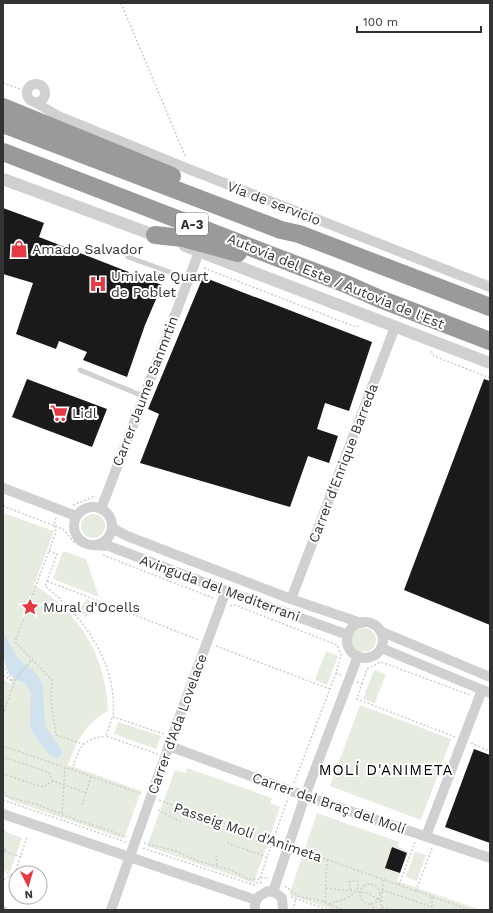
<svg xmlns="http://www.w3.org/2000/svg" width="493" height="913" font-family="'Work Sans',sans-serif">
	<rect width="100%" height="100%" fill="#fff"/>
	<g fill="#e6ecdf">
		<path d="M 3,513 L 54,531 L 34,585 C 80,612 106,657 108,711 C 86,722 76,743 68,765 L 141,791 L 124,839 L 13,801 L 3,795 L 3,679 L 11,684 L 13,678 L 25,663 L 18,658 L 3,632 Z"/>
		<circle cx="93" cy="526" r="12"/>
		<polygon points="63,551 86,559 99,597 53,579"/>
		<polygon points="87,599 92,602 86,618 79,609"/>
		<circle cx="364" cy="640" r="12"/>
		<polygon points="326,651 338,656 327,685 315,680"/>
		<polygon points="374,670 386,674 375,703 363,699"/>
		<polygon points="360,705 451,739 421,820 330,786"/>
		<polygon points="118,722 161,736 156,749 114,734"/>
		<polygon points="187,768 272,798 270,803 280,807 254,883 147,846 175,770 185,773"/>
		<polygon points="317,813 399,842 398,847 408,851 407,853 392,847 385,868 400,873 397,881 481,910 334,910 289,895"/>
		<polygon points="3,831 22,838 10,872 3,870"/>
		<polygon points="415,852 426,855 417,881 406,877"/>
	</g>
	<path fill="#cfe2ee" d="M 3,632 L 18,658 L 33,670 L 41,681 L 43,688 L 45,726 L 63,752 L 58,758 L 50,756 L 33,733 L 30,727 L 31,694 L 29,689 L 24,682 C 1,679 3,650 3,632 Z"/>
	<g fill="#1a1a1a">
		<polygon points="3,208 44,223 39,237 162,285 145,325 127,377 83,360 87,352 59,341 56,349 16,334 33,283 3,274"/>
		<polygon points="203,277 372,342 349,411 325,403 317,429 338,436 329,463 308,456 290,507 140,463 159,414 148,409"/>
		<polygon points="27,379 107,409 92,447 12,417"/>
		<polygon points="484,379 490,381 490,625 404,590"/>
		<polygon points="474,749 490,755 490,843 445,827"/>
		<polygon points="392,847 407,853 400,873 385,868"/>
	</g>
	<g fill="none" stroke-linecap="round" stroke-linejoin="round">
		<g stroke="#cdcdcd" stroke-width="1.5" stroke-dasharray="2 2" stroke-linecap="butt">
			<polyline points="121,3 186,158"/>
			<polyline points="3,83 26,91"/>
			<polyline points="489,104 490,104"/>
			<polyline points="204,268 356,327 360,325"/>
			<polyline points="431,351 434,356 490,378"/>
			<polyline points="73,505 96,496"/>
			<polyline points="3,506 63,529 74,542 83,547"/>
			<polyline points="56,518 54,525 56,532 15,642 52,680 51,700 56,735 83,744"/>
			<path d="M 49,551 L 57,554 L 45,586 C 84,617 118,664 113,717 L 164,734"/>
			<polyline points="103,555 213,598"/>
			<polyline points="47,581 199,640"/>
			<polyline points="230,606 235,605 337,645 341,655 336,673 341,675"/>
			<polyline points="216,646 330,689"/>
			<polyline points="3,665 13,682"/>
			<polyline points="3,675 13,682"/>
			<polyline points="357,682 362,683 367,669 381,662 470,695"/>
			<polyline points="362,683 357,699 455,737"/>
			<polyline points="3,715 15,680 33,658"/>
			<polyline points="112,718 106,736 158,754"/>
			<polyline points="471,743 490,751"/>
			<polyline points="3,746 142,794"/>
			<polyline points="3,757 48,772 53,781 86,793"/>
			<path d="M 72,770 C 79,749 81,739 106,736"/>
			<polyline points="3,774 43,787 53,781"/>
			<polyline points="294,783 336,673"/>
			<polyline points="3,792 7,797 36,804 79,821 100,827 127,837"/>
			<polyline points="3,800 126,842"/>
			<polyline points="159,800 280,843"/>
			<polyline points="83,804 82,804 91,777"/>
			<polyline points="158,810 181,822"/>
			<polyline points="62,813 65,768"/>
			<polyline points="216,829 219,821"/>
			<polyline points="3,836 5,829"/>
			<polyline points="144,843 176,851 198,861 231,870 249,879 257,880 263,877 269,879"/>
			<polyline points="227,843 267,857"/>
			<polyline points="3,845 5,850 3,854"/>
			<polyline points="143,848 254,885 259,882 263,883"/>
			<polyline points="297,849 470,910"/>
			<polyline points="4,851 21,857"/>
			<polyline points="216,855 217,866"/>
			<polyline points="3,871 12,875"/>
			<polyline points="260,878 288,798"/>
			<polyline points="3,883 4,879 15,873 27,837"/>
			<circle cx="370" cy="894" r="10"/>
			<polyline points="399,885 415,842"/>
			<polyline points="285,886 298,896 322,901 343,910"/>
			<polyline points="326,888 368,893 382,902"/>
			<polyline points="382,890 432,907"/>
			<polyline points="416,891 432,848"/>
			<polyline points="291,897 329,910"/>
			<polyline points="432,897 432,910"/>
			<polyline points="325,902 327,859"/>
			<polyline points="371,903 374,910"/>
			<path d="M 329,904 C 340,900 360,897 358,882 L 355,880 L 349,882 L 351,890"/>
			<polyline points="382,907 392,910"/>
			<polyline points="293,910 296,898"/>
			<polyline points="381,910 383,879"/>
		</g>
		<g stroke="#d0d0d0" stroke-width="5">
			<polyline points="128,257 189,279"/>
			<polyline points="80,370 143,396"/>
		</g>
		<polyline stroke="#d0d0d0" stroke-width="7" points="3,910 4,910"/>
		<g stroke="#d0d0d0" stroke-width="10">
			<circle cx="36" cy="93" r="9"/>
			<polyline points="35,102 58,116 191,170 490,287"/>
			<polyline points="3,488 76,516"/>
			<circle cx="93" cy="526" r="19"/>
			<polyline points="101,509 199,252"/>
			<polyline points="112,525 114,529 127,536 291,599 361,623"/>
			<polyline points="92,545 109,546 226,591 348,635"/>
			<polyline points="291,599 395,327"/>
			<circle cx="365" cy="640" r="18"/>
			<polyline points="380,631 490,677"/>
			<polyline points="381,648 490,693"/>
			<polyline points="169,746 305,796 490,858"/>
			<polyline points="3,814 256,900"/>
			<polyline points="426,836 482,690"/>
			<polyline points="273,892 305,796 358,656"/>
			<polyline points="111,910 172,737 226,591"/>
			<polyline points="255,910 255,904 258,897 268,891 276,893 282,898 283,910"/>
		</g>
		<g stroke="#d0d0d0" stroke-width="12">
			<polyline points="3,179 162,238"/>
			<polyline points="185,246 490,363"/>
		</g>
		<g stroke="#9a9a9a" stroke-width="18">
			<polyline points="3,107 172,176"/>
			<polyline points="3,124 281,230 299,234 490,307"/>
			<polyline points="3,152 346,284 380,299 490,341"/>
			<polyline points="155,235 183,238 238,253"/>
		</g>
	</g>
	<defs>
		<g id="shop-bare" transform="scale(1.38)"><path d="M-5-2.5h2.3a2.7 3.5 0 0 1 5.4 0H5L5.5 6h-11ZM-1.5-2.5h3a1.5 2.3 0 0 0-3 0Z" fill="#e63946" stroke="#fff" stroke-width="2.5" paint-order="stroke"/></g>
		<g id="hospital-bare" transform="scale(1.38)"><path d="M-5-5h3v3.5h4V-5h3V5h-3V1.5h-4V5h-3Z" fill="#e63946" stroke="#fff" stroke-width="2.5" paint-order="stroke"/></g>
		<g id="supermarket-bare" transform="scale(1.38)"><path d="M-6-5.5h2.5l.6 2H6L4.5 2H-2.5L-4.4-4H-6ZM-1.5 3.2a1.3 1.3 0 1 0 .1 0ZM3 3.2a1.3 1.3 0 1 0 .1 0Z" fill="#e63946" stroke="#fff" stroke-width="2.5" paint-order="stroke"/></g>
		<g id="sight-bare" transform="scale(1.38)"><path d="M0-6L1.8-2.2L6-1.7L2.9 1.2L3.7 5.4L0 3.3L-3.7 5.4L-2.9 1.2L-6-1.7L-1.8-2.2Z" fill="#e63946" stroke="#fff" stroke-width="2.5" paint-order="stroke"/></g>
	</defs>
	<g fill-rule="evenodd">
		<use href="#shop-bare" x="19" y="249"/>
		<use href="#hospital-bare" x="98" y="284"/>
		<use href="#supermarket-bare" x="59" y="413"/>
		<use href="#sight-bare" x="30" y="607"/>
	</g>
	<g text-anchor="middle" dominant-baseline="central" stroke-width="4" stroke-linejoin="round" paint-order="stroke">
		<rect fill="#fff" stroke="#707070" stroke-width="1" x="176" y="213" width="32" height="22" rx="3"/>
		<g font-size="13" font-weight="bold" fill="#333">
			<text x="192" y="224">A-3</text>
		</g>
		<g font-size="14" fill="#333" stroke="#fff">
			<text transform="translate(274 203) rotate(21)">Vía de servicio</text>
			<text transform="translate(336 281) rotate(22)">Autovía del Este / Autovia de l'Est</text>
			<text transform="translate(145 391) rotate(-69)">Carrer Jaume Sanmrtin</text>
			<text transform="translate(343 463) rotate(-69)">Carrer d'Enrique Barreda</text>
			<text transform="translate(220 588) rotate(20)">Avinguda del Mediterrani</text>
			<text transform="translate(177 724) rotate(-70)">Carrer d'Ada Lovelace</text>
			<text transform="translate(329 803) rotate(19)">Carrer del Braç del Molí</text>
			<text transform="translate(248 832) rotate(19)">Passeig Molí d'Animeta</text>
		</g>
		<g font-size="14" fill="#333" stroke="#fff" text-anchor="start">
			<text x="32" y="249">Amado Salvador</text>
			<text x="111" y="276">Umivale Quart<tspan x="111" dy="16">de Poblet</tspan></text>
			<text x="72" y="413">Lidl</text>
			<text x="43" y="607">Mural d'Ocells</text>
		</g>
		<g font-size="15" letter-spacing="1" fill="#000" stroke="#fff">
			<text x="386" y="770">MOLÍ D'ANIMETA</text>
		</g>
	</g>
	<rect width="493" height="913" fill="none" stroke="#333333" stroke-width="8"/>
	<g transform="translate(28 885) rotate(175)"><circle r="19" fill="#ffffff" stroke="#adadad"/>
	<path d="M0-3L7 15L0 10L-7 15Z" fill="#e63946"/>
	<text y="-6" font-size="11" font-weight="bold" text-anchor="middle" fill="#333333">N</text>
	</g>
	<path d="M357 26v6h124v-6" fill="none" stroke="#333333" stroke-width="2"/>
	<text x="363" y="26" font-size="12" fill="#333333" stroke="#ffffff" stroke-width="3" paint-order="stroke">100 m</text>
</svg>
